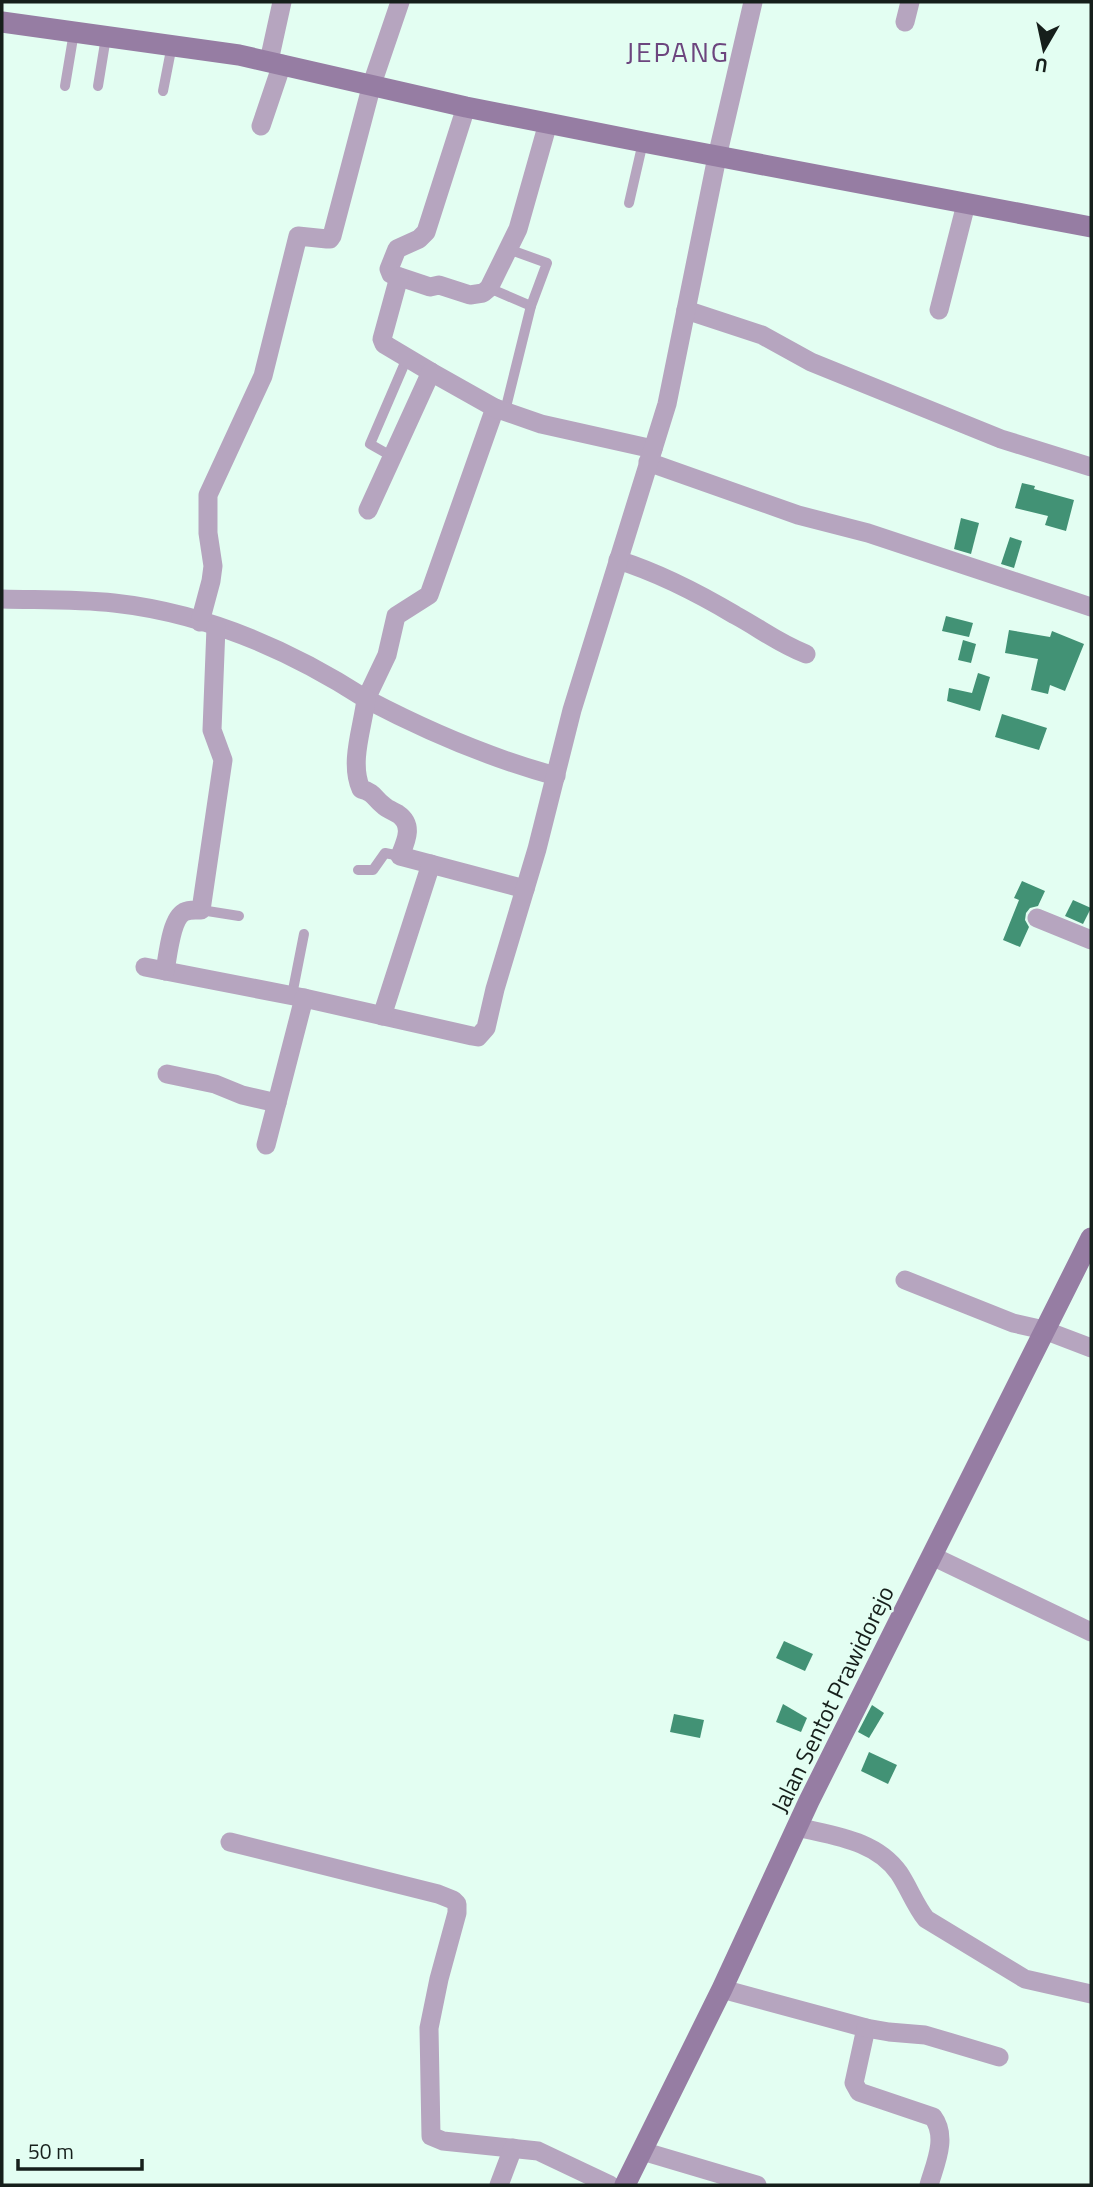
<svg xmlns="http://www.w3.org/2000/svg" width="1093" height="2187" font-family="'Titillium Web',sans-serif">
	<rect width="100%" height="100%" fill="#e3fef2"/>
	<g fill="#429275">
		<polygon points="1022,483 1035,486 1034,489 1074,500 1066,531 1045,525 1048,516 1015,508"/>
		<polygon points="961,518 979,523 971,554 954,549"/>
		<polygon points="1010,537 1022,541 1014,568 1001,564"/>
		<polygon points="946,616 973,623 969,637 942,631"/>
		<polygon points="1009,630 1050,637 1052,631 1084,644 1065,691 1050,685 1048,694 1031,690 1038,659 1005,653"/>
		<polygon points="963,640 976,644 971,663 958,660"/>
		<polygon points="978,673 990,677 980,711 947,701 949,688 972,693"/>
		<polygon points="1002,714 1047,728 1039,750 995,737"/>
		<polygon points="1022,881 1045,891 1038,906 1030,908 1026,913 1025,920 1029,927 1020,947 1003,940 1019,900 1014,898"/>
		<polygon points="1073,900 1091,908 1083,924 1065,916"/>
		<polygon points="784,1641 813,1654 805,1671 776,1658"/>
		<polygon points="783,1704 807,1718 801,1732 776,1722"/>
		<polygon points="872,1705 884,1713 869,1738 858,1732"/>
		<polygon points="674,1714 704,1720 700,1738 670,1732"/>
		<polygon points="869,1752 897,1765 888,1784 861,1771"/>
	</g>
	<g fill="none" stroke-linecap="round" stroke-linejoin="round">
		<g stroke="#b6a5bf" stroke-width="10">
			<polyline points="65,86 74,32"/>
			<polyline points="98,86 106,37"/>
			<polyline points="163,91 172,45"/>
			<polyline points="629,203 643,142"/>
			<polyline points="489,288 531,306 547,263 508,249"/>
			<polyline points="505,411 531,306"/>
			<polyline points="393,457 370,444 407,358"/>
			<polyline points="358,870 373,870 385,853 400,856"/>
			<polyline points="201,910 239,916"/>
			<polyline points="292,995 304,934"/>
		</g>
		<g stroke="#b6a5bf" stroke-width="19">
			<polyline points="905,22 910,2"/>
			<polyline points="269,61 282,2"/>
			<polyline points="466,107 426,232 419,239 397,249 389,269 391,274 430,287 439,285 470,295 483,293 489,288 518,229 548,123"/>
			<polyline points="261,126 282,64"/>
			<polyline points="399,277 382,339 384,344 431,372"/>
			<polyline points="686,310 762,335 811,362 1001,439 1091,467"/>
			<polyline points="939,310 966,204"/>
			<path d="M 495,408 L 429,595 L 396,616 L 387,655 L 366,699 C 427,731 489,758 556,776"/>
			<polyline points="648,462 798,515 868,533 1091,607"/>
			<polyline points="368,510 431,372 495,408 541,424 653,449"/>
			<path d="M 618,560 C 659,573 698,593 735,615 C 761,629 778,643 806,654"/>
			<path d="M 2,599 C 39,600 77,599 114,603 C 205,613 290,650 366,699 C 363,727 349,762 361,789 C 375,793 373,797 383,805 C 387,809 393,811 398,814 C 414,825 406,841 400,856 L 525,889"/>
			<polyline points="200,622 211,581 213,566 208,533 208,495 263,376 298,236 327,239 330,239 332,236 372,84 400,2"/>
			<polyline points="1037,918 1091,940"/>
			<polyline points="145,967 304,998 472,1036 478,1037 486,1028 495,989 537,849 572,710 667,404 717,157 753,2"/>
			<path d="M 165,971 C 168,955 171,919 184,912 C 190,909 195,910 201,910 L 223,760 L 212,730 L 216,627"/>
			<polyline points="382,1016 431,864"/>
			<polyline points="167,1074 215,1084 242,1095 277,1103"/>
			<polyline points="266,1145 304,998"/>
			<polyline points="905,1280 1013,1323 1044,1330 1091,1348"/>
			<polyline points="932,1556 1091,1632"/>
			<path d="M 797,1827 C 834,1836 876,1840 899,1873 C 909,1888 915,1905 926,1919 L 1025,1979 L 1091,1994"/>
			<polyline points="230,1842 438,1894 453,1900 457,1904 457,1913 439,1979 429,2028 431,2136 443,2141 538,2151 610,2185"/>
			<path d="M 722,1989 L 866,2028 L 854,2083 L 859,2092 L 933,2117 C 948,2137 935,2164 929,2185"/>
			<polyline points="866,2028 889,2032 925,2035 999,2057"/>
			<polyline points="642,2151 757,2185"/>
			<polyline points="499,2185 513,2148"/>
		</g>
		<g stroke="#967da3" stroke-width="21">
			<polyline points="2,22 239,55 466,107 643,142 1091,227"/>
			<polyline points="625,2185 722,1989 809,1801 1091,1238"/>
		</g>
	</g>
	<g text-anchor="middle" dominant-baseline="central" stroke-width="5" stroke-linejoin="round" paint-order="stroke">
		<g font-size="24" fill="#161f1b" stroke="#e3fef2">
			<text transform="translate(832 1699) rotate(-64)">Jalan Sentot Prawidorejo</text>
		</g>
		<g font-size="28" letter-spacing="2" fill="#6c457e" stroke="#e3fef2">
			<text x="678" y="51">JEPANG</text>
		</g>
	</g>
	<rect width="1093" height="2187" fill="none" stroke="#161f1b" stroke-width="7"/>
	<g transform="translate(1044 49) rotate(189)" stroke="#e3fef2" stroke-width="5" paint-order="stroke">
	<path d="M0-5L12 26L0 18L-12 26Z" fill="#161f1b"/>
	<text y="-10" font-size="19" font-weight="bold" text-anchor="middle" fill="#161f1b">U</text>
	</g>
	<path d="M18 2159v10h124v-10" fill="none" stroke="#161f1b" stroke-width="3.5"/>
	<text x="28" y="2159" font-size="21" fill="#161f1b" stroke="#e3fef2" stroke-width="5" paint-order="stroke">50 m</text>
</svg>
